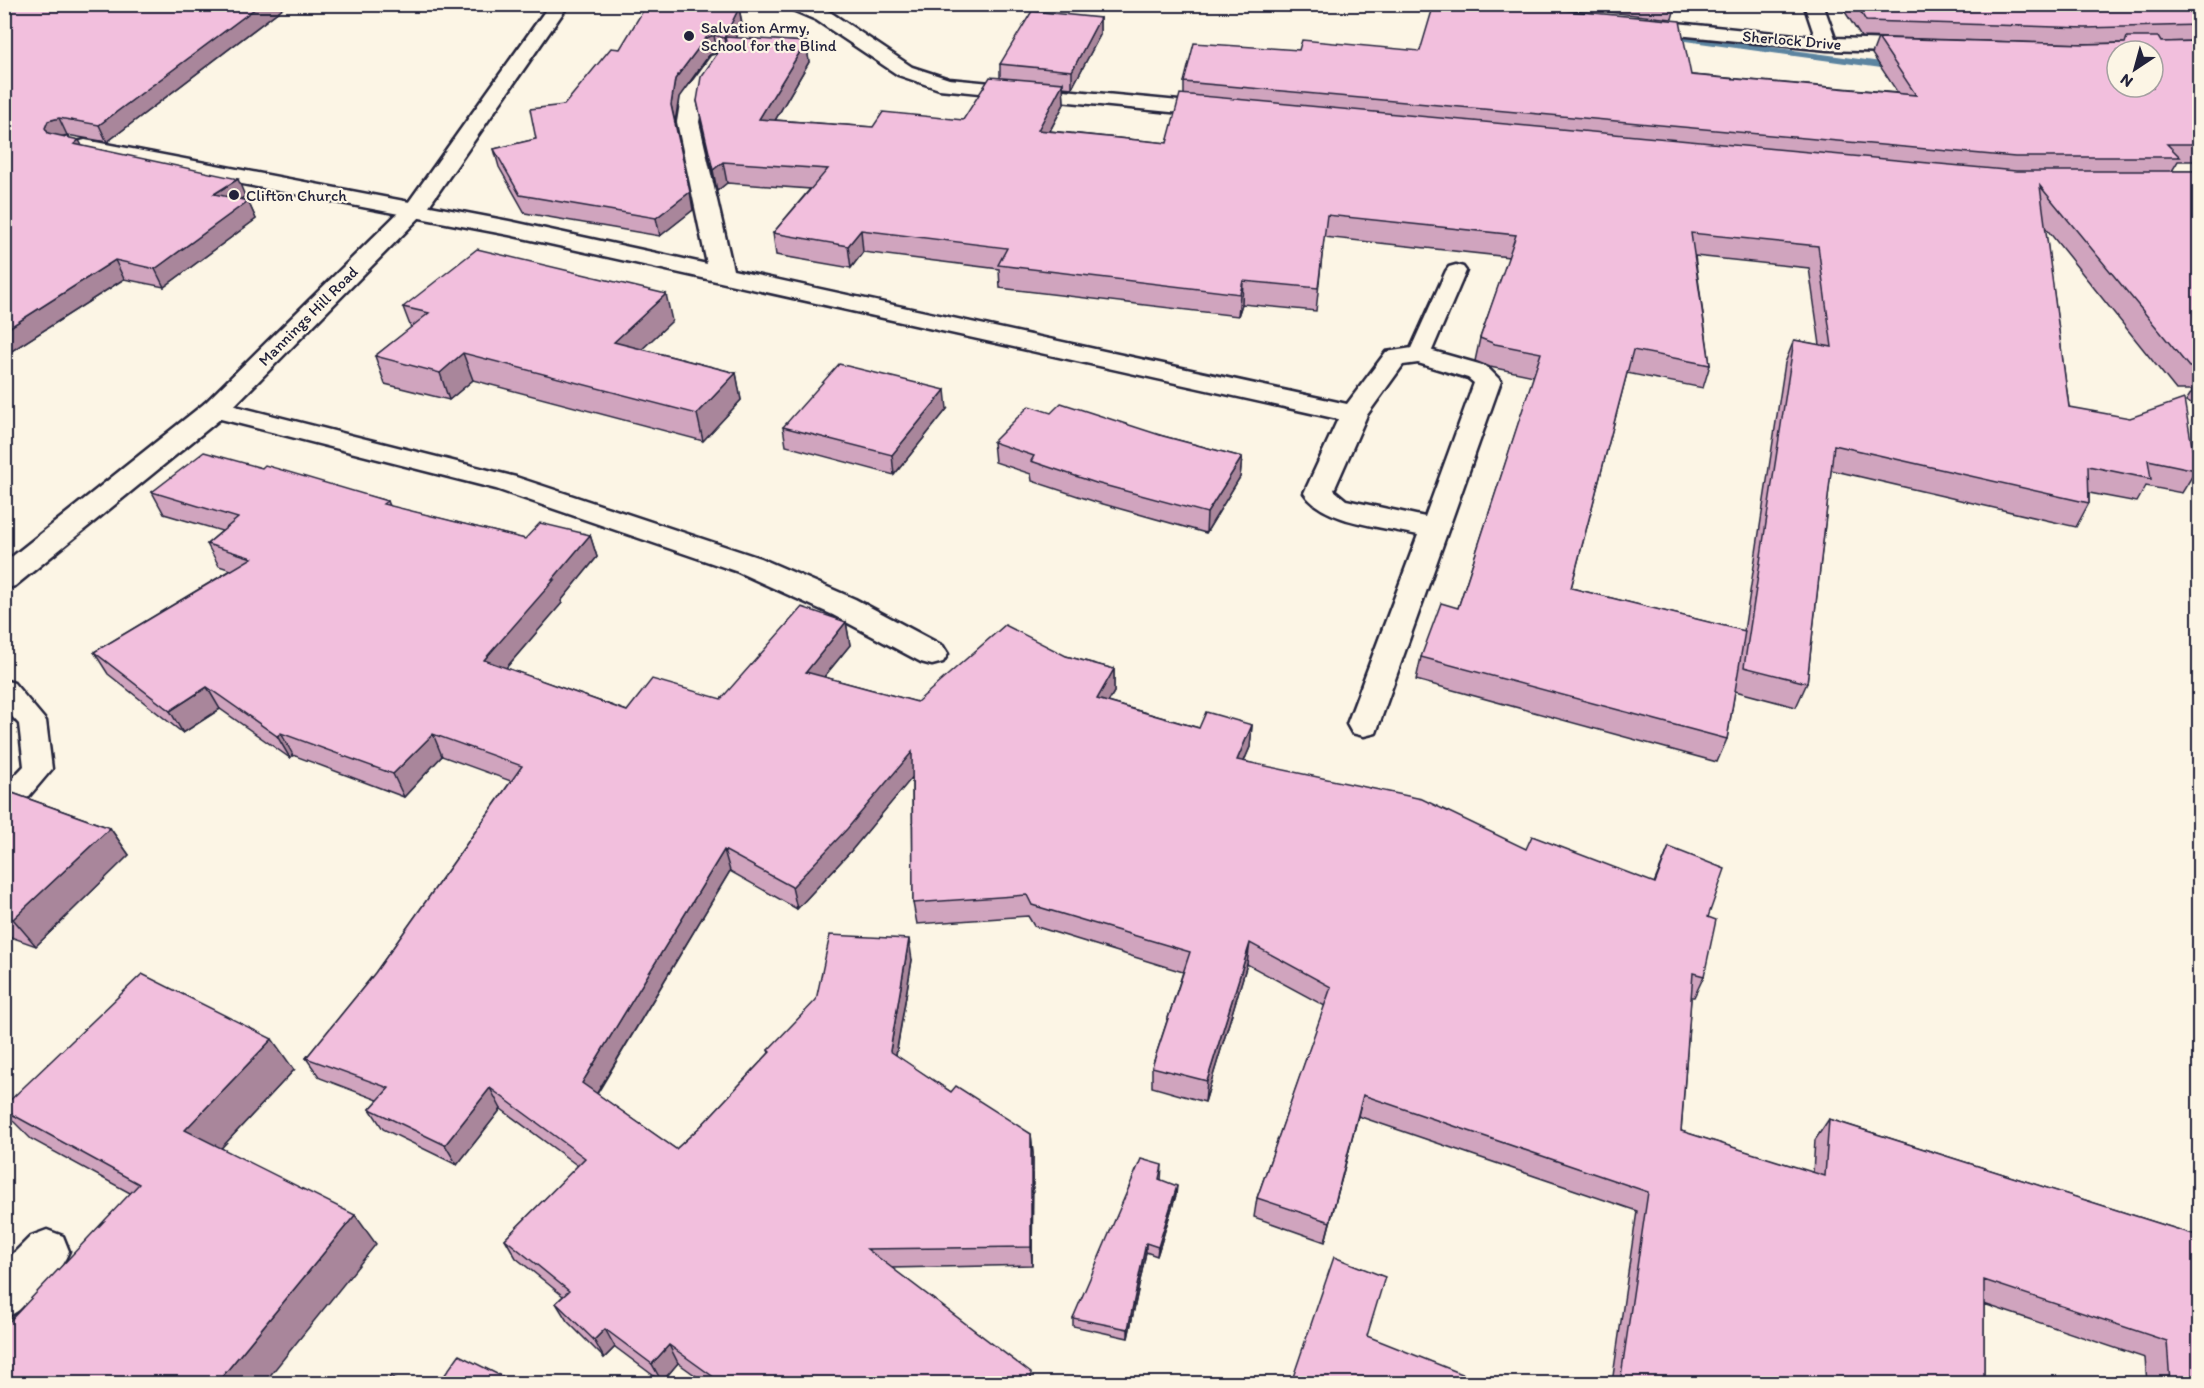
<svg xmlns="http://www.w3.org/2000/svg" width="2204" height="1388" font-family="Itim,sans-serif">
	<rect width="100%" height="100%" fill="#fcf5e5"/>
	<filter id="ink" filterUnits="userSpaceOnUse"><feTurbulence type="fractalNoise" baseFrequency=".0167" numOctaves="2"/><feDisplacementMap in="SourceGraphic" scale="12" xChannelSelector="R" yChannelSelector="G"/><feConvolveMatrix kernelMatrix="1 2 1 2 8 2 1 2 1" color-interpolation-filters="sRGB"/></filter>
	<g filter="url(#ink)">
		<g fill="none" stroke-linecap="round" stroke-linejoin="round">
			<polygon fill="#5c84a0" fill-rule="evenodd" points="1660,32 1903,65 1909,68 1903,71 1656,37 1655,35"/>
			<g stroke="#22223b" stroke-width="5">
				<g id="service">
					<polygon points="1456,265 1463,267 1466,271 1430,355 1427,360 1419,361 1411,360 1408,355 1446,271 1449,267"/>
					<polygon points="4,680 14,683 46,721 52,769 14,814 4,817 4,787 24,766 19,724 4,708"/>
				</g>
			</g>
			<g stroke="#22223b" stroke-width="5">
				<g id="minor">
					<polygon points="1804,4 1823,4 1835,38 1920,41 1927,43 1930,47 1927,51 1920,53 1827,50 1637,31 1630,29 1627,25 1630,21 1637,19 1815,37"/>
					<path d="M 718,54 L 725,56 L 728,60 L 703,97 L 699,122 L 733,270 L 1347,404 L 1386,352 L 1419,347 L 1486,366 L 1501,381 L 1376,733 L 1364,736 L 1352,733 L 1347,724 L 1418,535 C 1385,527 1323,523 1304,493 L 1338,419 L 509,235 L 85,154 L 77,152 L 74,147 L 77,142 L 85,140 L 509,221 L 707,264 L 677,122 L 681,97 L 711,56 ZM 1418,363 L 1468,378 L 1474,383 L 1425,517 L 1346,500 L 1334,490 L 1367,415 L 1403,365 Z"/>
					<polygon points="215,401 516,477 760,558 855,599 943,646 948,654 943,662 932,665 921,662 833,615 738,572 496,489 205,415 201,409 205,403"/>
					<path d="M 47,1230 L 63,1236 L 69,1251 C 58,1277 31,1307 4,1318 L 4,1263 L 31,1236 Z"/>
				</g>
			</g>
			<g stroke="#22223b" stroke-width="5">
				<polygon id="tertiary" points="786,4 812,4 830,12 912,67 949,79 1221,105 1229,106 1232,111 1229,116 1221,117 939,89 898,75 816,20 788,8"/>
			</g>
			<g stroke="#22223b" stroke-width="5">
				<polygon id="secondary" points="550,4 569,4 424,213 225,415 15,586 4,589 4,563 205,403 408,203"/>
			</g>
			<use href="#service" fill="#fcf5e5" fill-rule="evenodd"/>
			<use href="#minor" fill="#fcf5e5" fill-rule="evenodd"/>
			<use href="#tertiary" fill="#fcf5e5" fill-rule="evenodd"/>
			<use href="#secondary" fill="#fcf5e5" fill-rule="evenodd"/>
		</g>
		<g fill="#d0a4be" stroke="#22223b" stroke-width="1.5" fill-rule="evenodd">
			<polygon points="4,4 288,4 107,142 67,135 63,136 82,146 245,196 241,199 248,201 256,219 164,287 124,279 4,356"/>
			<polygon points="1535,4 1676,4 1672,19"/>
			<path d="M 1840,4 L 2199,4 L 2199,41 L 2161,42 L 2199,41 L 2199,161 L 2178,161 L 2172,171 L 2199,171 L 2199,409 L 2186,401 L 2193,390 L 2176,390 L 2045,227 L 2069,407 L 2196,470 L 2182,493 L 2146,486 L 2137,502 L 2089,493 L 2089,503 L 2076,527 L 1831,470 L 1807,683 L 1796,707 L 1735,691 L 1727,739 L 1717,762 L 1416,680 L 1421,657 L 1458,608 L 1534,376 L 1490,367 L 1475,361 L 1480,338 L 1509,257 L 1324,237 L 1316,311 L 1242,304 L 1238,316 L 1000,288 L 999,269 L 863,252 L 851,268 L 776,255 L 773,233 L 810,189 L 727,183 L 717,191 L 697,101 L 719,52 L 717,52 L 709,55 L 679,97 L 675,122 L 693,210 L 660,236 L 525,213 L 499,167 L 494,149 L 536,139 L 620,49 L 716,5 L 716,7 L 739,8 L 742,24 L 735,38 L 806,42 L 809,62 L 775,120 L 873,127 L 963,120 L 1000,78 L 1000,64 L 1100,18 L 1100,35 L 1072,88 L 1063,87 L 1064,104 L 1050,131 L 1167,143 L 1184,94 L 1184,82 L 1299,50 L 1420,51 L 1898,93 L 1872,54 L 1878,38 L 2085,44 L 2124,43 L 2078,44 L 1861,37 ZM 1695,256 L 1809,268 L 1820,345 L 1794,340 L 1785,363 L 1744,631 L 1571,588 L 1627,373 L 1703,388 L 1710,365 Z"/>
			<polygon points="403,307 672,321 642,349 736,373 741,400 703,441 473,380 449,400 385,384 375,356 411,328"/>
			<polygon points="947,409 894,475 786,446 783,427"/>
			<polygon points="1051,413 1163,436 1242,457 1240,477 1206,533 1096,502 1032,481 1031,474 995,462 993,442"/>
			<polygon points="262,468 387,501 389,506 525,539 590,535 597,557 561,601 562,603 506,668 627,711 721,699 846,622 850,645 824,677 917,702 1066,656 1114,669 1114,692 1108,702 1199,728 1252,725 1250,747 1244,761 1526,849 1654,883 1669,847 1708,917 1704,976 1694,997 1691,997 1681,1131 1813,1173 1815,1140 1829,1119 2199,1236 2199,1383 2147,1383 2145,1358 1984,1304 1984,1383 1612,1383 1637,1211 1358,1116 1325,1242 1254,1217 1257,1198 1325,1006 1247,964 1205,1102 1152,1087 1152,1067 1183,972 1034,926 1028,916 917,924 913,903 912,777 851,851 797,909 730,871 597,1094 676,1149 701,1126 769,1053 768,1050 912,960 896,1056 951,1092 1031,1134 1033,1154 1032,1265 891,1268 1031,1383 706,1383 678,1363 662,1382 615,1347 604,1358 567,1321 556,1303 563,1296 516,1258 505,1239 578,1166 501,1109 457,1165 383,1129 370,1109 378,1100 320,1078 306,1058 375,973 511,781 442,756 404,797 293,755 290,758 220,709 183,733 108,674 94,652 231,570 219,566 207,544 222,531 164,514 152,492"/>
			<polygon points="4,790 110,828 129,855 36,946 11,937 4,944"/>
			<polygon points="294,1070 221,1148 376,1244 130,1193 31,1139 4,1112 4,1106"/>
			<polygon points="1162,1165 1161,1180 1176,1195 1157,1256 1146,1252 1128,1338 1073,1326 1073,1318"/>
		</g>
		<g fill="#a9869b" stroke="#22223b" stroke-width="1.5">
			<polygon points="261,4 288,4 107,142 99,125"/>
			<polygon points="739,8 742,24 727,55 724,38"/>
			<polygon points="1100,18 1100,35 1072,88 1072,71"/>
			<polygon points="714,35 717,52 709,55 679,97 675,122 671,105 675,79 706,38"/>
			<polygon points="806,42 809,62 763,141 759,119"/>
			<polygon points="1063,83 1064,104 1039,151 1038,130"/>
			<polygon points="59,118 67,135 57,138 54,145 45,128 48,121"/>
			<polygon points="79,140 88,157 74,144"/>
			<polygon points="723,162 727,183 717,191 713,170"/>
			<polygon points="238,179 245,196 222,212 214,194"/>
			<polygon points="690,192 693,210 660,236 656,218"/>
			<polygon points="248,201 256,219 164,287 155,269"/>
			<polygon points="861,230 863,252 851,268 848,246"/>
			<polygon points="115,260 124,279 4,356 4,331"/>
			<polygon points="1243,281 1242,304 1238,316 1240,294"/>
			<polygon points="666,294 672,321 621,369 614,342"/>
			<polygon points="463,353 473,380 449,400 440,373"/>
			<polygon points="736,373 741,400 703,441 697,414"/>
			<polygon points="945,390 947,409 894,475 892,455"/>
			<polygon points="1242,457 1240,477 1206,533 1207,513"/>
			<polygon points="590,535 597,557 561,601 562,603 493,683 484,660"/>
			<polygon points="846,622 850,645 810,694 806,672"/>
			<polygon points="1114,669 1114,692 1097,721 1097,699"/>
			<polygon points="207,687 220,709 183,733 170,711"/>
			<polygon points="1252,725 1250,747 1235,782 1237,760"/>
			<polygon points="281,733 293,755 290,758 277,736"/>
			<polygon points="433,734 442,756 404,797 393,774"/>
			<polygon points="912,752 915,774 851,851 797,909 792,887"/>
			<polygon points="110,828 129,855 36,946 13,919"/>
			<polygon points="724,850 730,871 591,1103 582,1083"/>
			<polygon points="4,929 11,937 4,944"/>
			<polygon points="909,939 912,960 893,1072 890,1051"/>
			<polygon points="1250,943 1247,964 1205,1102 1207,1081"/>
			<polygon points="272,1039 294,1070 210,1160 185,1130"/>
			<polygon points="490,1088 501,1109 457,1165 445,1145"/>
			<polygon points="1363,1095 1358,1116 1325,1242 1330,1222"/>
			<polygon points="1031,1134 1033,1154 1032,1265 1031,1247"/>
			<polygon points="1177,1186 1176,1195 1157,1256 1158,1247"/>
			<polygon points="355,1215 376,1244 264,1383 217,1383"/>
			<polygon points="1146,1243 1146,1252 1128,1338 1128,1329"/>
			<polygon points="605,1329 615,1347 604,1358 594,1340"/>
			<polygon points="669,1345 678,1363 662,1382 652,1364"/>
		</g>
		<g fill="#f2bfdd" stroke="#22223b" stroke-width="1.5" fill-rule="evenodd">
			<polygon points="4,4 261,4 99,125 59,118 48,121 45,128 48,133 79,140 74,144 238,179 214,194 248,201 155,269 115,260 4,331"/>
			<polygon points="647,4 716,5 715,7 739,8 724,38 714,35 706,38 675,79 671,105 690,192 656,218 520,195 494,149 536,139 530,109 564,105 611,48 620,49"/>
			<path d="M 1434,4 L 1523,4 L 1550,9 L 1680,21 L 1691,75 L 1916,95 L 1878,38 L 2085,44 L 2125,43 L 2127,37 L 2158,37 L 2161,42 L 2199,41 L 2199,144 L 2167,144 L 2180,157 L 2015,157 L 1184,82 L 1194,43 L 1299,50 L 1302,40 L 1420,51 ZM 2117,51 L 2153,51 L 2153,87 L 2117,87 Z"/>
			<polygon points="1856,4 2199,4 2199,25 2085,28 1866,21"/>
			<polygon points="1032,11 1100,18 1072,71 1000,64"/>
			<polygon points="725,37 806,42 759,119 873,127 883,112 963,120 990,77 1063,83 1038,130 1167,143 1180,94 2016,171 2199,171 2199,367 2189,367 2040,186 2069,407 2130,418 2184,399 2196,470 2148,460 2151,479 2088,466 2089,503 1834,445 1807,683 1744,667 1794,340 1832,347 1818,246 1691,233 1710,365 1633,350 1571,588 1745,631 1727,739 1421,657 1441,603 1458,608 1541,353 1495,344 1480,338 1516,235 1327,215 1318,288 1243,281 1240,294 998,265 1007,248 861,230 848,246 773,233 828,169 723,162 713,170 697,101 701,77 726,41"/>
			<polygon points="477,249 666,294 614,342 736,373 697,414 463,353 440,373 375,356 429,313 403,307"/>
			<polygon points="839,364 945,390 892,455 783,427"/>
			<polygon points="1061,403 1163,436 1242,457 1207,513 1096,483 1031,461 1034,456 993,442 1029,406 1051,413"/>
			<polygon points="204,452 262,468 265,465 387,501 383,504 525,539 540,523 590,535 552,580 554,580 484,660 627,711 652,679 721,699 802,607 846,622 806,672 917,702 1005,625 1066,656 1114,669 1097,699 1199,728 1206,712 1252,725 1237,760 1422,799 1526,849 1532,836 1655,883 1669,847 1725,869 1708,917 1716,920 1704,976 1693,973 1681,1131 1825,1176 1829,1119 2199,1236 2199,1383 2170,1383 2167,1341 1984,1280 1984,1383 1620,1383 1648,1192 1363,1095 1330,1222 1257,1198 1331,987 1250,943 1207,1081 1152,1067 1190,952 1032,905 1027,895 913,903 912,752 847,829 792,887 724,850 582,1083 676,1149 701,1126 770,1052 768,1050 816,1000 830,935 909,939 890,1051 951,1092 956,1086 1031,1134 1031,1247 867,1249 1031,1373 1031,1383 722,1383 669,1345 652,1364 605,1329 594,1340 556,1303 569,1291 505,1239 585,1158 490,1088 445,1145 370,1109 389,1088 306,1058 375,973 522,766 433,734 393,774 281,733 277,736 207,687 170,711 94,652 252,558 207,544 238,518 152,492"/>
			<polygon points="4,790 110,828 13,919 4,916"/>
			<polygon points="142,974 272,1039 185,1130 355,1215 217,1383 4,1383 4,1327 139,1184 4,1110 4,1106"/>
			<polygon points="1141,1159 1162,1165 1159,1179 1177,1186 1158,1247 1146,1243 1128,1329 1073,1318"/>
			<polygon points="1334,1257 1385,1277 1367,1336 1485,1383 1291,1383"/>
			<polygon points="459,1355 515,1383 439,1383"/>
			<polygon points="391,1376 399,1383 385,1383"/>
			<polygon points="1041,1381 1052,1383 1040,1383"/>
		</g>
	</g>
	<g fill="#22223b" stroke="#fcf5e5" stroke-width="2">
		<circle cx="689" cy="36" r="6"/>
		<circle cx="234" cy="195" r="6"/>
	</g>
	<g text-anchor="middle" dominant-baseline="central" stroke-width="4.5" stroke-linejoin="round" paint-order="stroke">
		<g font-size="16" fill="#22223b" stroke="#fcf5e5" text-anchor="start">
			<text x="701" y="27">Salvation Army,<tspan x="701" dy="18">School for the Blind</tspan></text>
			<text x="246" y="195">Clifton Church</text>
		</g>
		<g font-size="16" fill="#22223b" stroke="#fcf5e5">
			<text transform="translate(1792 40) rotate(5)">Sherlock Drive</text>
			<text transform="translate(308 316) rotate(-45)">Mannings Hill Road</text>
		</g>
	</g>
	<rect width="2204" height="1388" fill="none" stroke="#fcf5e5" stroke-width="24"/>
	<rect x="12" y="12" width="2180" height="1364" fill="none" stroke="#22223b" stroke-width="2" filter="url(#ink)"/>
	<g transform="translate(2135 69) rotate(216)"><circle r="28" fill="#fcf5e5" stroke="#a5a1a1" stroke-width="1.5"/>
	<path d="M0-4.5L10 22L0 15L-10 22Z" fill="#22223b"/>
	<text y="-9" font-size="16" font-weight="bold" text-anchor="middle" fill="#22223b">N</text>
	</g>
</svg>
